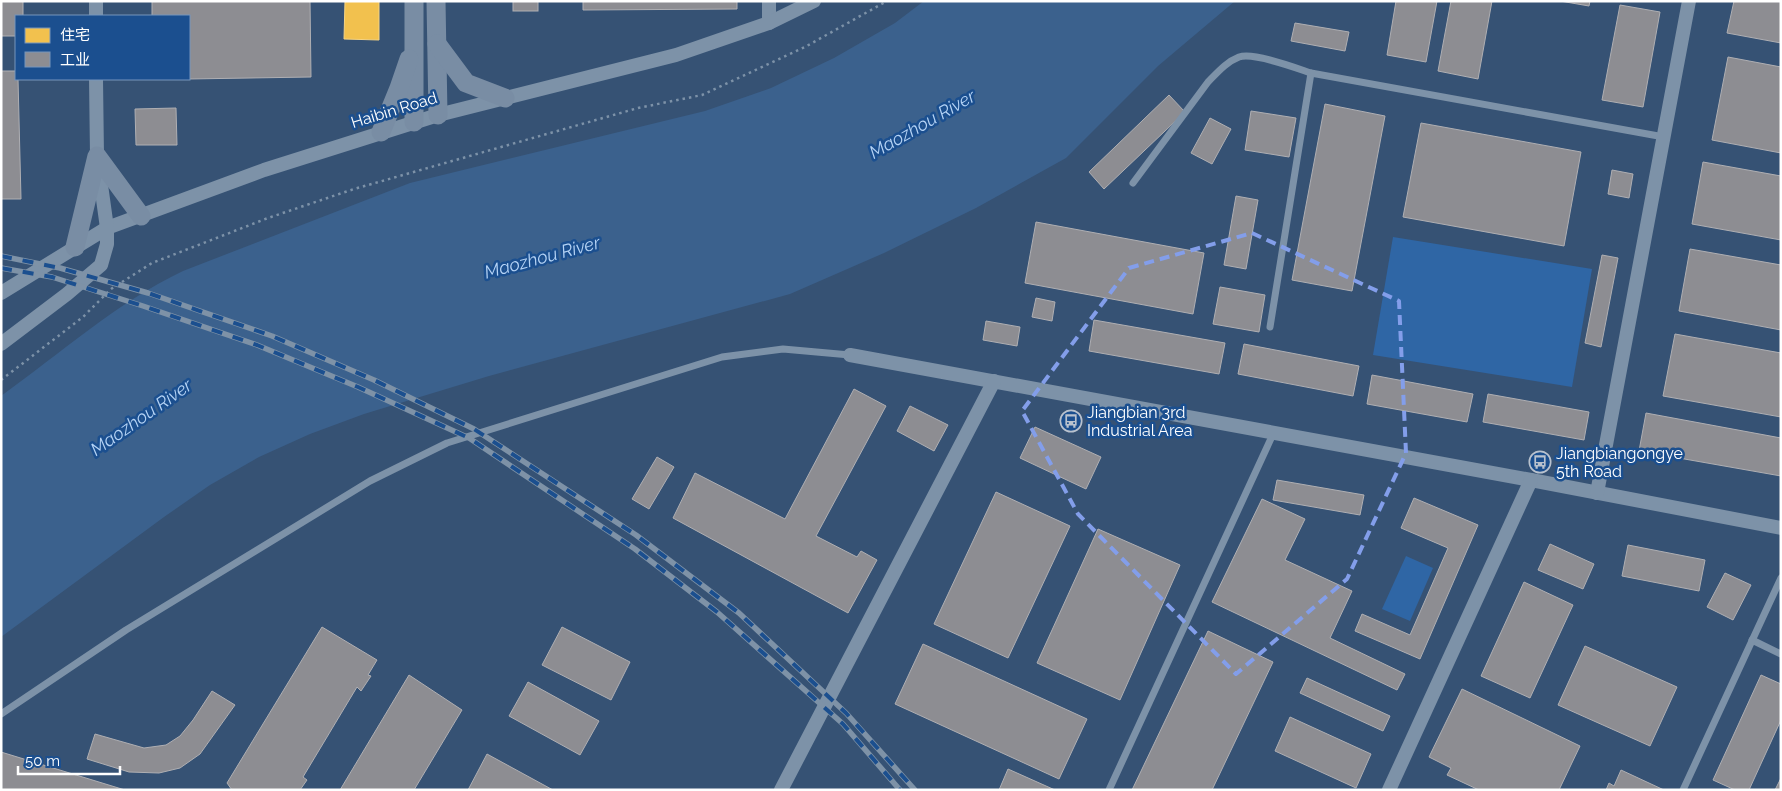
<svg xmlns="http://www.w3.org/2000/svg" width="1782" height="791" font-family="Raleway,'Noto Sans SC',sans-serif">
	<rect width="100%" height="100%" fill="#365274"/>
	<g fill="#2f66a5">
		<polygon points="1393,237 1592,269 1572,387 1373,355"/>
		<polygon points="1406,556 1433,568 1410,621 1382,609"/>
	</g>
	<path fill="#3b618d" d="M 924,1 L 1235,1 L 1158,66 L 1066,158 L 976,208 L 884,253 L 790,294 L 489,376 L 364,414 L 310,434 L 259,457 L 210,485 L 164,517 L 1,637 L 1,396 C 61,353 116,303 183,271 L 410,183 L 705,111 L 771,88 L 834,58 L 895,23 Z"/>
	<polygon fill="#f2c14e" stroke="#f6d483" points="345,1 379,1 379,40 344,39"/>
	<g fill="#8d8d92" stroke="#afafb3">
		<polygon points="1,1 23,1 23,16 16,16 16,36 1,36"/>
		<polygon points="152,1 310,1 311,77 189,79 189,16 152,16"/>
		<rect x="513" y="1" width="25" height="10"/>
		<polygon points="583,1 737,1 737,9 583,10"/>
		<polygon points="1396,1 1437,1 1426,62 1387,55"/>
		<polygon points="1451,1 1492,1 1478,79 1438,71"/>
		<polygon points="1560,1 1590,1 1589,6"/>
		<polygon points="1734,1 1781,1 1781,43 1727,33"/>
		<polygon points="1620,5 1660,12 1643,107 1602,100"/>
		<polygon points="1295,23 1349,32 1345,51 1291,41"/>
		<polygon points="1728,57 1781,67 1781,153 1712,140"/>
		<polygon points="1,71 16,71 16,79 18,79 21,199 1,199"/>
		<polygon points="1169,95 1185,112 1104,189 1089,172"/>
		<polygon points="1325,104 1385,116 1352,291 1292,280"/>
		<polygon points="176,108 177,145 136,145 135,109"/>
		<polygon points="1251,111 1296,118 1289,157 1245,150"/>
		<polygon points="1210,118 1231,129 1212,164 1191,153"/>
		<polygon points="1421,123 1581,152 1564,246 1403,217"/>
		<polygon points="1703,162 1781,176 1781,240 1692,224"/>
		<polygon points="1612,170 1633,174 1629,198 1608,194"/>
		<polygon points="1236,196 1258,200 1246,269 1224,265"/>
		<polygon points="1036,222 1204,253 1193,314 1025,283"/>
		<polygon points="1690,249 1781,265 1781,330 1679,311"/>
		<polygon points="1602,255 1618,258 1601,347 1585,343"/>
		<polygon points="1220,287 1265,295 1259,332 1213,324"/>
		<polygon points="1036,298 1055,302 1052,321 1032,317"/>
		<polygon points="1094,320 1225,343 1219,374 1089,351"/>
		<polygon points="986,321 1020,327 1017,346 983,340"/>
		<polygon points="1675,334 1781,353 1781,417 1663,396"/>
		<polygon points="1244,344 1359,366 1353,396 1238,374"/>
		<polygon points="1372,375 1473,394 1467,422 1367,404"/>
		<polygon points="854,389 886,406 816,536 857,557 861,551 877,560 848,613 673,518 695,473 785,519"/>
		<polygon points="1488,394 1589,412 1584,440 1483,422"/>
		<polygon points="910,406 948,425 934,451 897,431"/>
		<polygon points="1646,413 1781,438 1781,476 1639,451"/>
		<polygon points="1035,427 1101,457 1086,489 1020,458"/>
		<polygon points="657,457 674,467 649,509 632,499"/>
		<polygon points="1277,480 1364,495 1360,515 1273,500"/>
		<polygon points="996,492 1070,526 1008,658 934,624"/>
		<polygon points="1414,498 1478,525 1420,659 1355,631 1362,614 1410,635 1448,548 1401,528"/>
		<polygon points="1262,499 1305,519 1285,560 1352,591 1330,638 1405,674 1397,690 1212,602"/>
		<polygon points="1098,529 1180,565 1120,700 1037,663"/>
		<polygon points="1550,544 1594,564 1583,589 1538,570"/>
		<polygon points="1628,545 1705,560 1699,591 1622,576"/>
		<polygon points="1725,573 1751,585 1733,620 1707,607"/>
		<polygon points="1524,582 1573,605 1530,698 1481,676"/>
		<polygon points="322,627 377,660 368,675 371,676 361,691 357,687 303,777 307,780 300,790 232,790 227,783"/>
		<polygon points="562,627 630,662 611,700 542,665"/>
		<polygon points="1208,631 1273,662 1212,790 1132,790"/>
		<polygon points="923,644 1087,719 1059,779 895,704"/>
		<polygon points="1585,646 1677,687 1650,746 1558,705"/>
		<polygon points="409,675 462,710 414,790 340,790"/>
		<polygon points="1761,675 1781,684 1781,720 1749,790 1735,790 1713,780"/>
		<polygon points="1307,678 1390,716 1383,731 1300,693"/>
		<polygon points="528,682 599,721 580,755 509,716"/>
		<polygon points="1462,689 1580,746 1559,790 1479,790 1447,775 1451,768 1429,757"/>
		<polygon points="212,691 235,705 200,754 180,768 159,773 129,772 87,759 95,734 144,748 166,745 180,736 193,720"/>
		<polygon points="1290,717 1371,754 1356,788 1275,751"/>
		<polygon points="1,752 125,790 1,790"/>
		<polygon points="487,754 553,790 468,790"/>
		<polygon points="1008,769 1055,790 999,790"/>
		<polygon points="1621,770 1664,790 1606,790 1609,783 1614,786"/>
		<polygon points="1781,778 1781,790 1775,790"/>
	</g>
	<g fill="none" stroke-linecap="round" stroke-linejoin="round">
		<polyline stroke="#7d92a8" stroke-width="2.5" stroke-dasharray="2.5 4" stroke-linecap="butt" points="1,380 83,317 111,289 152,263 268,218 354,189 638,108 702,95 805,47 887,1"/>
		<g stroke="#7d92a8" stroke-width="7">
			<path d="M 1133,183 L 1208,82 C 1217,73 1226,62 1239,57 C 1254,52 1296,68 1311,73"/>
			<polyline points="1270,327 1311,73 1664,137"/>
			<polyline points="1752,640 1781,654"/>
			<polyline points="1,714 126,630 370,481 447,443 722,357 783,349 850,355"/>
			<polyline points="1109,790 1274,432"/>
			<polyline points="1683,790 1781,578"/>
		</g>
		<g stroke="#7d92a8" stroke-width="14">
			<polyline points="96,1 96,16"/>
			<polyline points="769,23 769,1"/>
			<polyline points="1,293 107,228 264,170 438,115 676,55 769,23 814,1"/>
			<polyline points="1,344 67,294 101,265 107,244 107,228 97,156 96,79"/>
			<polyline points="850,355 1531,480 1781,528"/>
			<polyline points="1597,493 1689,1"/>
			<polyline points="781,790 994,381"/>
			<polyline points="1389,790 1531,480"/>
		</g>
		<g stroke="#798da4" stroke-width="19">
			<polyline points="414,1 414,122"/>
			<polyline points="436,1 438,115"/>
			<polyline points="437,44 466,83 505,98"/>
			<polyline points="381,132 399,88 409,59"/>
			<polyline points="75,247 97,156 141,216"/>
		</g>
		<g stroke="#7e92a7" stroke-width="5.5">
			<g id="rail">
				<polyline points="1,256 60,268 148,293 272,336 374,380 474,429 636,535 739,613 846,713 915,790"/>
				<polyline points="1,268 52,277 143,306 257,345 358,387 469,438 635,549 717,612 843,724 900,790"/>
			</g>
		</g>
		<use href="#rail" stroke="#1b4f8f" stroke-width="4" stroke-dasharray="11" stroke-linecap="butt"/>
	</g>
	<path fill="none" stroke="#839eea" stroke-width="4" stroke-dasharray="10 6" stroke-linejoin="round" d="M 1252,233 L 1399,301 L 1406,453 L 1347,579 L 1236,674 L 1078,514 L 1022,411 L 1129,268 Z"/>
	<defs>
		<g id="bus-ring" transform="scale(1.125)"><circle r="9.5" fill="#1b4f8f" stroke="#b9c2ce" stroke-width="1.5"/><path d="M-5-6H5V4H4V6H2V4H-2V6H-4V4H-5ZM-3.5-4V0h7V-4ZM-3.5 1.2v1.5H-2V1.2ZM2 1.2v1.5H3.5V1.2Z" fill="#b9c2ce"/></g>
	</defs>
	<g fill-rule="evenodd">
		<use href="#bus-ring" x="1071" y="421"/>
		<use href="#bus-ring" x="1540" y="462"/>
	</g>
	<g text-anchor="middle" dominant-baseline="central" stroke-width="5" stroke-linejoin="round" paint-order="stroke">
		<g font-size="16" fill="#fff" stroke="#1b4f8f">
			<text transform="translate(394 110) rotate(-17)">Haibin Road</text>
		</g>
		<g font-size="16" fill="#fff" stroke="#1b4f8f" text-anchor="start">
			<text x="1087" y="412">Jiangbian 3rd<tspan x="1087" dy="18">Industrial Area</tspan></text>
			<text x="1556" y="453">Jiangbiangongye<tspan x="1556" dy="18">5th Road</tspan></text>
		</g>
		<g font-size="18" font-style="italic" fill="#b5d3f5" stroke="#1b4f8f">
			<text transform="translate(922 124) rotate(-30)">Maozhou River</text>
			<text transform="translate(542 257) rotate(-15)">Maozhou River</text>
			<text transform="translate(141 417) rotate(-35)">Maozhou River</text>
		</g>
	</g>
	<rect width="1782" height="791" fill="none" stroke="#ffffff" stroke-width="5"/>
	<rect x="15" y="15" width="175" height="65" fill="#1b4f8f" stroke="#7695bc"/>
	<rect x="25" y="28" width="25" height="15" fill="#f2c14e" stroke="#7695bc"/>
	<text x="60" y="40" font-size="15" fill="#ffffff">住宅</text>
	<rect x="25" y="52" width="25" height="15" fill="#8d8d92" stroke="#7695bc"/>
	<text x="60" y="65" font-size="15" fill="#ffffff">工业</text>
	<path d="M18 766v8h102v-8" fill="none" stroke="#ffffff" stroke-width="2.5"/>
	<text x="25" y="766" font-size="15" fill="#ffffff" stroke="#1b4f8f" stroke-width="4" paint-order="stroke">50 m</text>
</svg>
